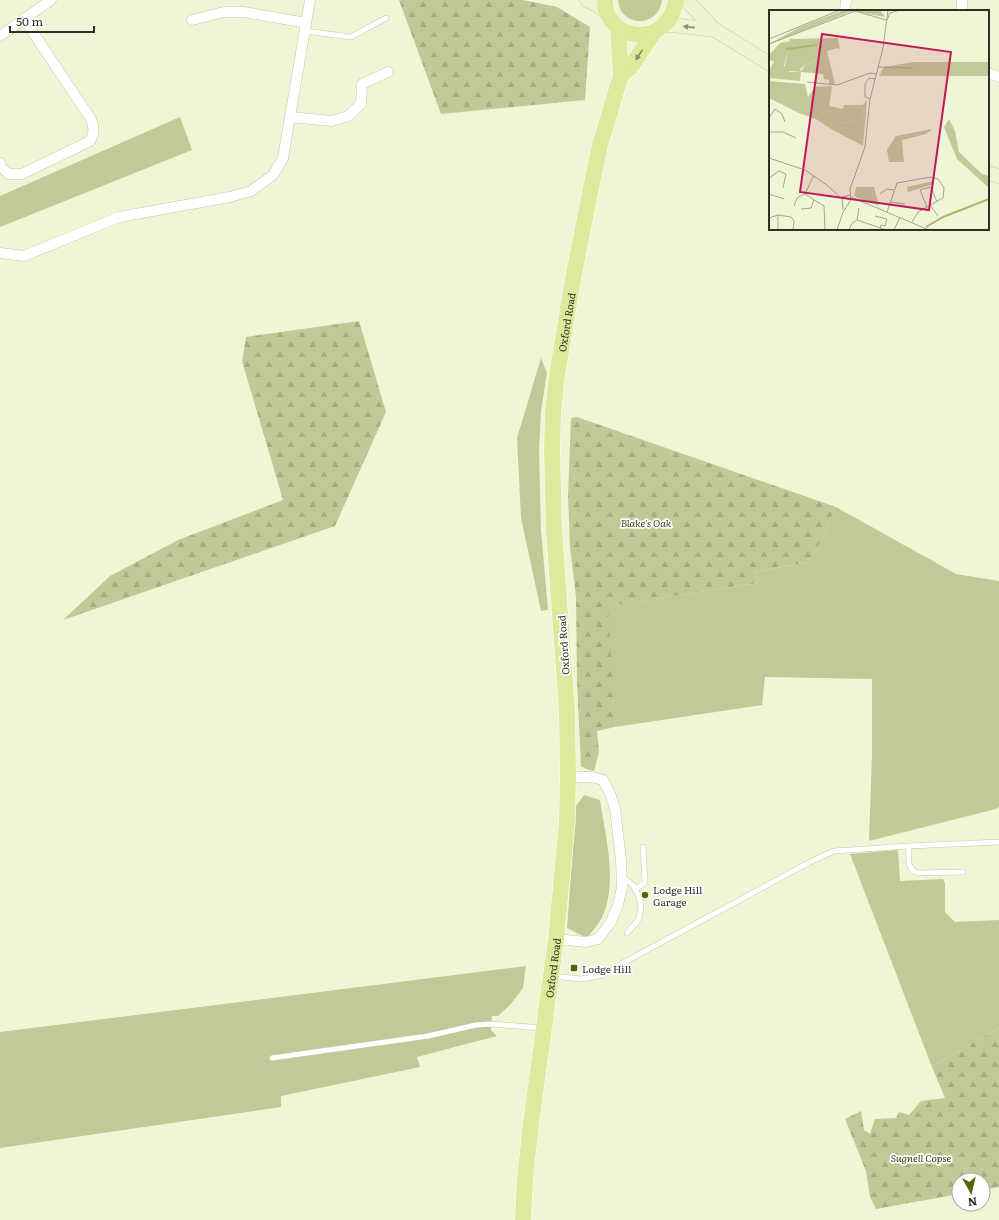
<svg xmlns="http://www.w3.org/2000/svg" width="999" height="1220" font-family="Literata,serif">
	<defs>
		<pattern id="forest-firs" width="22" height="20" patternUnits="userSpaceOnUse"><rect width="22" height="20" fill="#c0ca97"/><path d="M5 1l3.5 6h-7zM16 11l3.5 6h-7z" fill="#a5ae82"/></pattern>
	</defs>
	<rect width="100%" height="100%" fill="#eff6d6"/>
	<g fill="#c0ca97">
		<path d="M 618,0 L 662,0 C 659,28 620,28 618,0 Z"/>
		<polygon points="180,117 192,150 0,227 0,196"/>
		<polygon points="541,358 547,373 541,411 539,451 541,530 548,610 541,611 521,518 517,438"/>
		<polygon points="836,507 956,574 999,581 999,807 996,809 869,841 872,754 872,679 765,677 762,705 615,727 607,606 758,583 755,572 809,562 821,541 827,524"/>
		<path d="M 584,795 L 600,800 C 605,835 618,882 603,915 C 600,923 592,931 587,938 L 567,928 L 576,806 Z"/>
		<polygon points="898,850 900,881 943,879 945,883 945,912 955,922 999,920 999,1028 932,1067 850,854"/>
		<polygon points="526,966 523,988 510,1005 498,1016 492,1016 491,1030 497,1036 417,1057 420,1067 281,1096 281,1107 0,1148 0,1032"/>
	</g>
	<g fill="url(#forest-firs)">
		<polygon points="399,0 523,0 557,7 590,27 585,100 441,114"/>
		<polygon points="359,321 386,412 335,526 63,620 110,576 178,540 283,500 242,361 246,337"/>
		<polygon points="577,417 836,507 827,524 821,541 809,562 755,572 758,583 608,606 615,727 597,731 599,752 594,771 586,769 581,766 577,681 576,597 570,547 568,496 571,418"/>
		<polygon points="999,1028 999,1187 983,1190 983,1180 959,1180 959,1194 876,1209 870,1197 866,1171 845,1119 861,1111 864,1130 870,1134 875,1119 896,1118 899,1112 909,1115 921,1101 945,1098 932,1067"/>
	</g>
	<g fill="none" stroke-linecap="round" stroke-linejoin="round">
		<g stroke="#c3c9ab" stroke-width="6">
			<g id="lane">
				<polyline points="305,31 351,37 386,18"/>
				<path d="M 909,846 C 909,856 906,870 918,873 L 963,872"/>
				<polyline points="622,877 633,885 639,897 641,907 639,919 627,933"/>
				<polyline points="635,890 645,882 643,847"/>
				<polyline points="552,976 581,979 599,976 808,863 834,851 909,846 999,842"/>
				<polyline points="272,1058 428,1036 476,1025 491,1024 542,1028"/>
			</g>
		</g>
		<g stroke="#c3c9ab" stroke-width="11">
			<g id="street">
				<polyline points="845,11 846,0"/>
				<polyline points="962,11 962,0"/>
				<polyline points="192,20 224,12 244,12 306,23"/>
				<polyline points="0,36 51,0"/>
				<polyline points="988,73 999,77"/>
				<polyline points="290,117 332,121 348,116 361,104 362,84 388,72"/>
				<path d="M 0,163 L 2,168 L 9,174 L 22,174 L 90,141 C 95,133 94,127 91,119 L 24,19"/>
				<polyline points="0,253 24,256 119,217 230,197 251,191 273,175 283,158 310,0"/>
				<polyline points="556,939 586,942 598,939 611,922 618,905 622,887 621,860 615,809 610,793 603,780 592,777 568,777"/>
			</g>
		</g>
		<g stroke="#c3c9ab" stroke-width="15">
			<g id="secondary">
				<polyline points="587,0 599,6 607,14"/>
				<polyline points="686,0 715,30 770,64"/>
				<polyline points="662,27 672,25 715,30"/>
				<polyline points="988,173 999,176"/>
			</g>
		</g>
		<g stroke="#fff" stroke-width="17">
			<g id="primary">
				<path d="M 605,0 C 605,42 668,50 676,0"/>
				<polyline points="621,75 631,67 654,32"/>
				<path id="s1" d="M 523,1220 L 525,1179 L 531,1123 L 556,939 L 567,823 L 568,777 L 567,711 L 554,530 L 552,450 L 553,412 L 557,375 L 573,279 L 591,188 L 600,145 L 621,75 L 618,28"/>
			</g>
		</g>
		<use href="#lane" stroke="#fff" stroke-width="5"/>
		<use href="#street" stroke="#fff" stroke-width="10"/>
		<use href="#secondary" stroke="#eef4cd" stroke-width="14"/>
		<use href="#primary" stroke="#dde99b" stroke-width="16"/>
	</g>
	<defs><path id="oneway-solid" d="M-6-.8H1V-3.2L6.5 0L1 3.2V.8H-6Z"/></defs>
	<use fill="#8e9278" href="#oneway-solid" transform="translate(689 27) rotate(-174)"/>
	<use fill="#858c60" href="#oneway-solid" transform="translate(639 55) rotate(124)"/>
	<g fill="#576201" stroke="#fff" stroke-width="1.5">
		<circle cx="645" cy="895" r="4"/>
		<rect x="570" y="964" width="8" height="8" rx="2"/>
	</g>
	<g text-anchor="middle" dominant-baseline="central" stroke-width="3.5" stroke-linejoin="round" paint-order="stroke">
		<g font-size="10" fill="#2d3024" stroke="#fff">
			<text stroke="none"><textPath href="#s1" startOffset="902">Oxford Road</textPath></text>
			<text transform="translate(563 645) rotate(-94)">Oxford Road</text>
			<text stroke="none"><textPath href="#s1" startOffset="254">Oxford Road</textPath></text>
		</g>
		<g font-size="10" font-style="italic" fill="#373e06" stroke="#fff">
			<text x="646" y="522">Blake's Oak</text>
			<text x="921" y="1157">Sugnell Copse</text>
		</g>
		<g font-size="10" fill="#2d3024" stroke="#fff" text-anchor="start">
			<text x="653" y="889">Lodge Hill<tspan x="653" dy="12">Garage</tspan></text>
			<text x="582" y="968">Lodge Hill</text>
		</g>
	</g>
	<g transform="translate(769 10)">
		<rect width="220" height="220" fill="#eff6d6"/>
		<path d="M 21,31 L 15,56 L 21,62 L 32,61 L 36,55 L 59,45 L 66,74 L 60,74 L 60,70 L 55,69 L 54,64 L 32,62 L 31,71 L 0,68 L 0,60 L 5,52 L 0,49 L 0,45 L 11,33 ZM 144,52 L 220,52 L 220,66 L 110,66 L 115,57 ZM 0,71 L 36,74 L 39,87 L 46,77 L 63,76 L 60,96 L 74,99 L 75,95 L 94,95 L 93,111 L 66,113 L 62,119 L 47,109 L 30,103 L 0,88 ZM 164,171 L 165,174 L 139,182 L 138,177 Z" fill="#c0ca97"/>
		<path d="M 75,0 L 111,0 L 116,7 L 83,1 L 0,34 L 31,17 ZM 69,28 L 71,40 L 69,38 L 58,41 L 59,45 L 36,55 L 31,59 L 32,61 L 15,61 L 21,29 ZM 98,90 L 94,136 L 62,119 L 66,113 L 93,111 L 94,95 ZM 180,109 L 186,121 L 190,142 L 213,164 L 220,166 L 220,178 L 188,149 L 175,117 ZM 163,119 L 157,124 L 133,130 L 135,152 L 120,152 L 118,140 L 127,126 ZM 87,177 L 105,177 L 110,196 L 85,186 Z" fill="#c0ca97"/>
		<path fill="none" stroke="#aab66f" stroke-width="2" d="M 17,39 L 48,35M 157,217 L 174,207 L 220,189"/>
		<path fill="none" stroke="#a1a78f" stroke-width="1" d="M 118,10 L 121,3 L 131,0M 0,29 L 71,0M 0,34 L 86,1 L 117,10M 109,57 L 144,58M 38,72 L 68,75 L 101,63 L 107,64M 101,89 L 96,87 L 96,74 L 100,68 L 106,69M 0,108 L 6,99 L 13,104 L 16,112M 0,122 L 14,122 L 27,128M 0,148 L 36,160 L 58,175 L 73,189M 45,165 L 36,184 L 55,196 L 56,220M 0,168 L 10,161 L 17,164 L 14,178M 0,184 L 15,189M 111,184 L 118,179 L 125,180M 82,187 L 160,220M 121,192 L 136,194M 161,195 L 169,206M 25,196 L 28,188 L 36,184M 158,197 L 151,180 L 162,177 L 168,192M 32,199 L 42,198 L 45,190M 74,200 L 73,187 L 81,185M 118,202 L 128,173 L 162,167 L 169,169 L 175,178 L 174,188 L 149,202 L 143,212M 106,206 L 118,209 L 116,216 L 112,215 L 111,218M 0,208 L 9,205 L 22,207 L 25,211 L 24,220M 88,210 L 90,198M 9,220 L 9,205M 68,220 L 74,202 L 82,190 L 81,179 L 96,137 L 101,89 L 114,38 L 119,0M 80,220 L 83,213 L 88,210 L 117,220M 125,220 L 131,207"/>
		<path fill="#c2185b" fill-opacity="0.15" stroke="#c2185b" stroke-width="2" d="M 53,24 L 182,42 L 160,200 L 31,182 Z"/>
		<rect width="220" height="220" fill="none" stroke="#2d3024" stroke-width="2"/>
	</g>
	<g transform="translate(971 1192) rotate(172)"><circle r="19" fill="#ffffff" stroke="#abaca7"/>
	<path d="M0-3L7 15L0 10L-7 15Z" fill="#576201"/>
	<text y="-6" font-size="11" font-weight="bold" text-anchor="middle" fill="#2d3024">N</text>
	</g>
	<path d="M10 26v6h84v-6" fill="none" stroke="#2d3024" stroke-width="2"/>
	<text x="16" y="26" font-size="12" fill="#2d3024" stroke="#ffffff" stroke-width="3" paint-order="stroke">50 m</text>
</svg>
